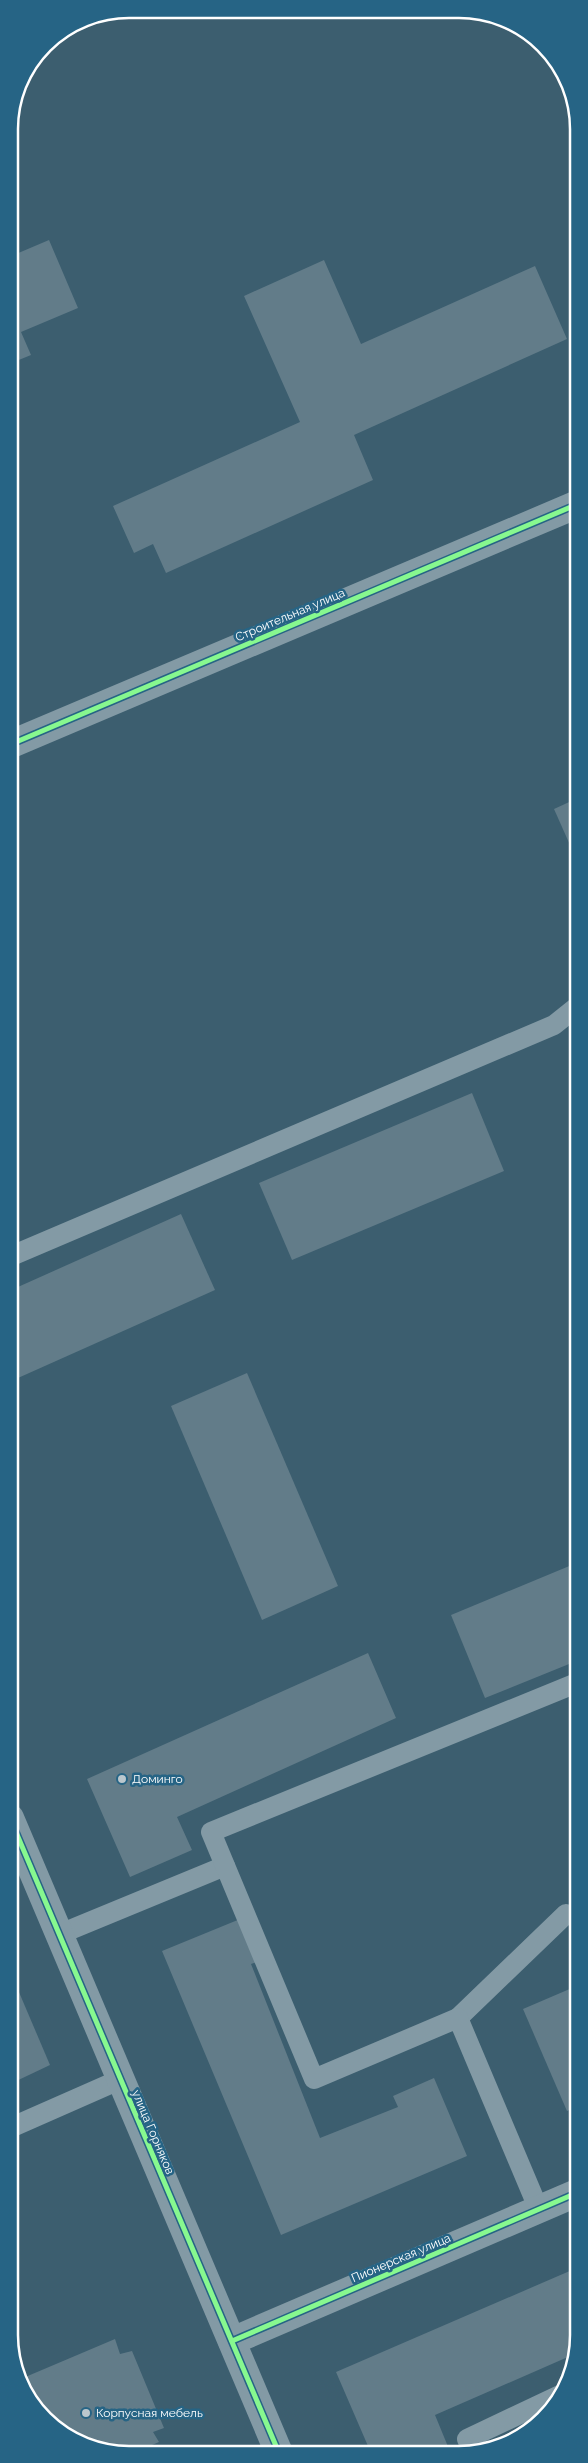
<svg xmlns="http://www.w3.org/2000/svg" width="588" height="2463" font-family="Raleway,sans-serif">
	<rect width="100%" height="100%" fill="#3c5e6f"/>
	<g fill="#627c89">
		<polygon points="49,240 78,308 21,332 31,355 9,364 9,257"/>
		<polygon points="324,260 361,344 535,266 567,339 354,435 373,480 166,573 153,544 134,553 113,506 300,422 244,296"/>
		<polygon points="578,798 578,863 554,809"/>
		<polygon points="472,1093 504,1171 292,1260 259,1183"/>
		<polygon points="181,1214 215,1290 9,1382 9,1291"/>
		<polygon points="247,1373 338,1586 262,1620 171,1406"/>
		<polygon points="579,1562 579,1660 485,1698 451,1615"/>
		<polygon points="368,1653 396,1718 177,1817 192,1850 130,1877 87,1779"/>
		<polygon points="245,1917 263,1960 251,1964 320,2138 398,2107 393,2096 434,2078 467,2156 281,2235 162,1951"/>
		<polygon points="10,1971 50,2065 10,2084"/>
		<polygon points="579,1985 579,2106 567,2111 523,2009"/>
		<polygon points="579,2267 579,2342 577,2353 435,2415 449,2449 439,2453 371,2453 336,2372"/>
		<polygon points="115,2339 120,2354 132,2351 164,2428 153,2432 159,2442 136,2452 105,2452 44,2419 23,2378"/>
	</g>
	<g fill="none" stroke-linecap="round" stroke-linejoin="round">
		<g stroke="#839aa5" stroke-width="20">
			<polyline points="9,1257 554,1025 579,1005"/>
			<polyline points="60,1934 225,1866"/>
			<polyline points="458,2018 566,1914"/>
			<polyline points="10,2128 119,2080"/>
			<polyline points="539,2210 458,2018 314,2079 211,1832 579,1682"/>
			<polyline points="473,2453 467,2439 562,2394"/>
		</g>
		<g stroke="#839aa5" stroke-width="28">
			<polyline points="9,745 578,504"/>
			<polyline points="10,1818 279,2453"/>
			<polyline points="232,2341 579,2192"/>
		</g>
		<g stroke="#266485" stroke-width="8">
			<g id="cycleway">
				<polyline points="9,745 578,504"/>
				<polyline points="10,1818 279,2453"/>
				<polyline points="232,2341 579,2192"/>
			</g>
		</g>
		<use href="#cycleway" stroke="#87f88f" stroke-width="5"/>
	</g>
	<g fill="#bbc7cd" stroke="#266485" stroke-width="2">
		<circle cx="122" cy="1779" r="5"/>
		<circle cx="86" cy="2413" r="5"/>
	</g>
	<g text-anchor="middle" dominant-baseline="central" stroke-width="5" stroke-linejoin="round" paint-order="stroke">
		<g font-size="12" fill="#fff" stroke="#266485">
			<text transform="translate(290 615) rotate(-23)">Строительная улица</text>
			<text transform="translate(153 2132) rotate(67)">улица Горняков</text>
			<text transform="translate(401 2258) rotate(-23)">Пионерская улица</text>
		</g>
		<g font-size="12" fill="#fff" stroke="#266485" text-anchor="start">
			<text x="132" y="1779">Доминго</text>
			<text x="96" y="2413">Корпусная мебель</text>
		</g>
	</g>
	<path d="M0 0H588V2463H0ZM129 18H459A111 111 0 0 1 570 129V2335A111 111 0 0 1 459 2446H129A111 111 0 0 1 18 2335V129A111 111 0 0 1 129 18Z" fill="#266485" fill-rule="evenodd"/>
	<path fill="none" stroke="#fff" stroke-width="2.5" d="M129 18H459A111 111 0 0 1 570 129V2335A111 111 0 0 1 459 2446H129A111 111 0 0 1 18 2335V129A111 111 0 0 1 129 18Z"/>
</svg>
